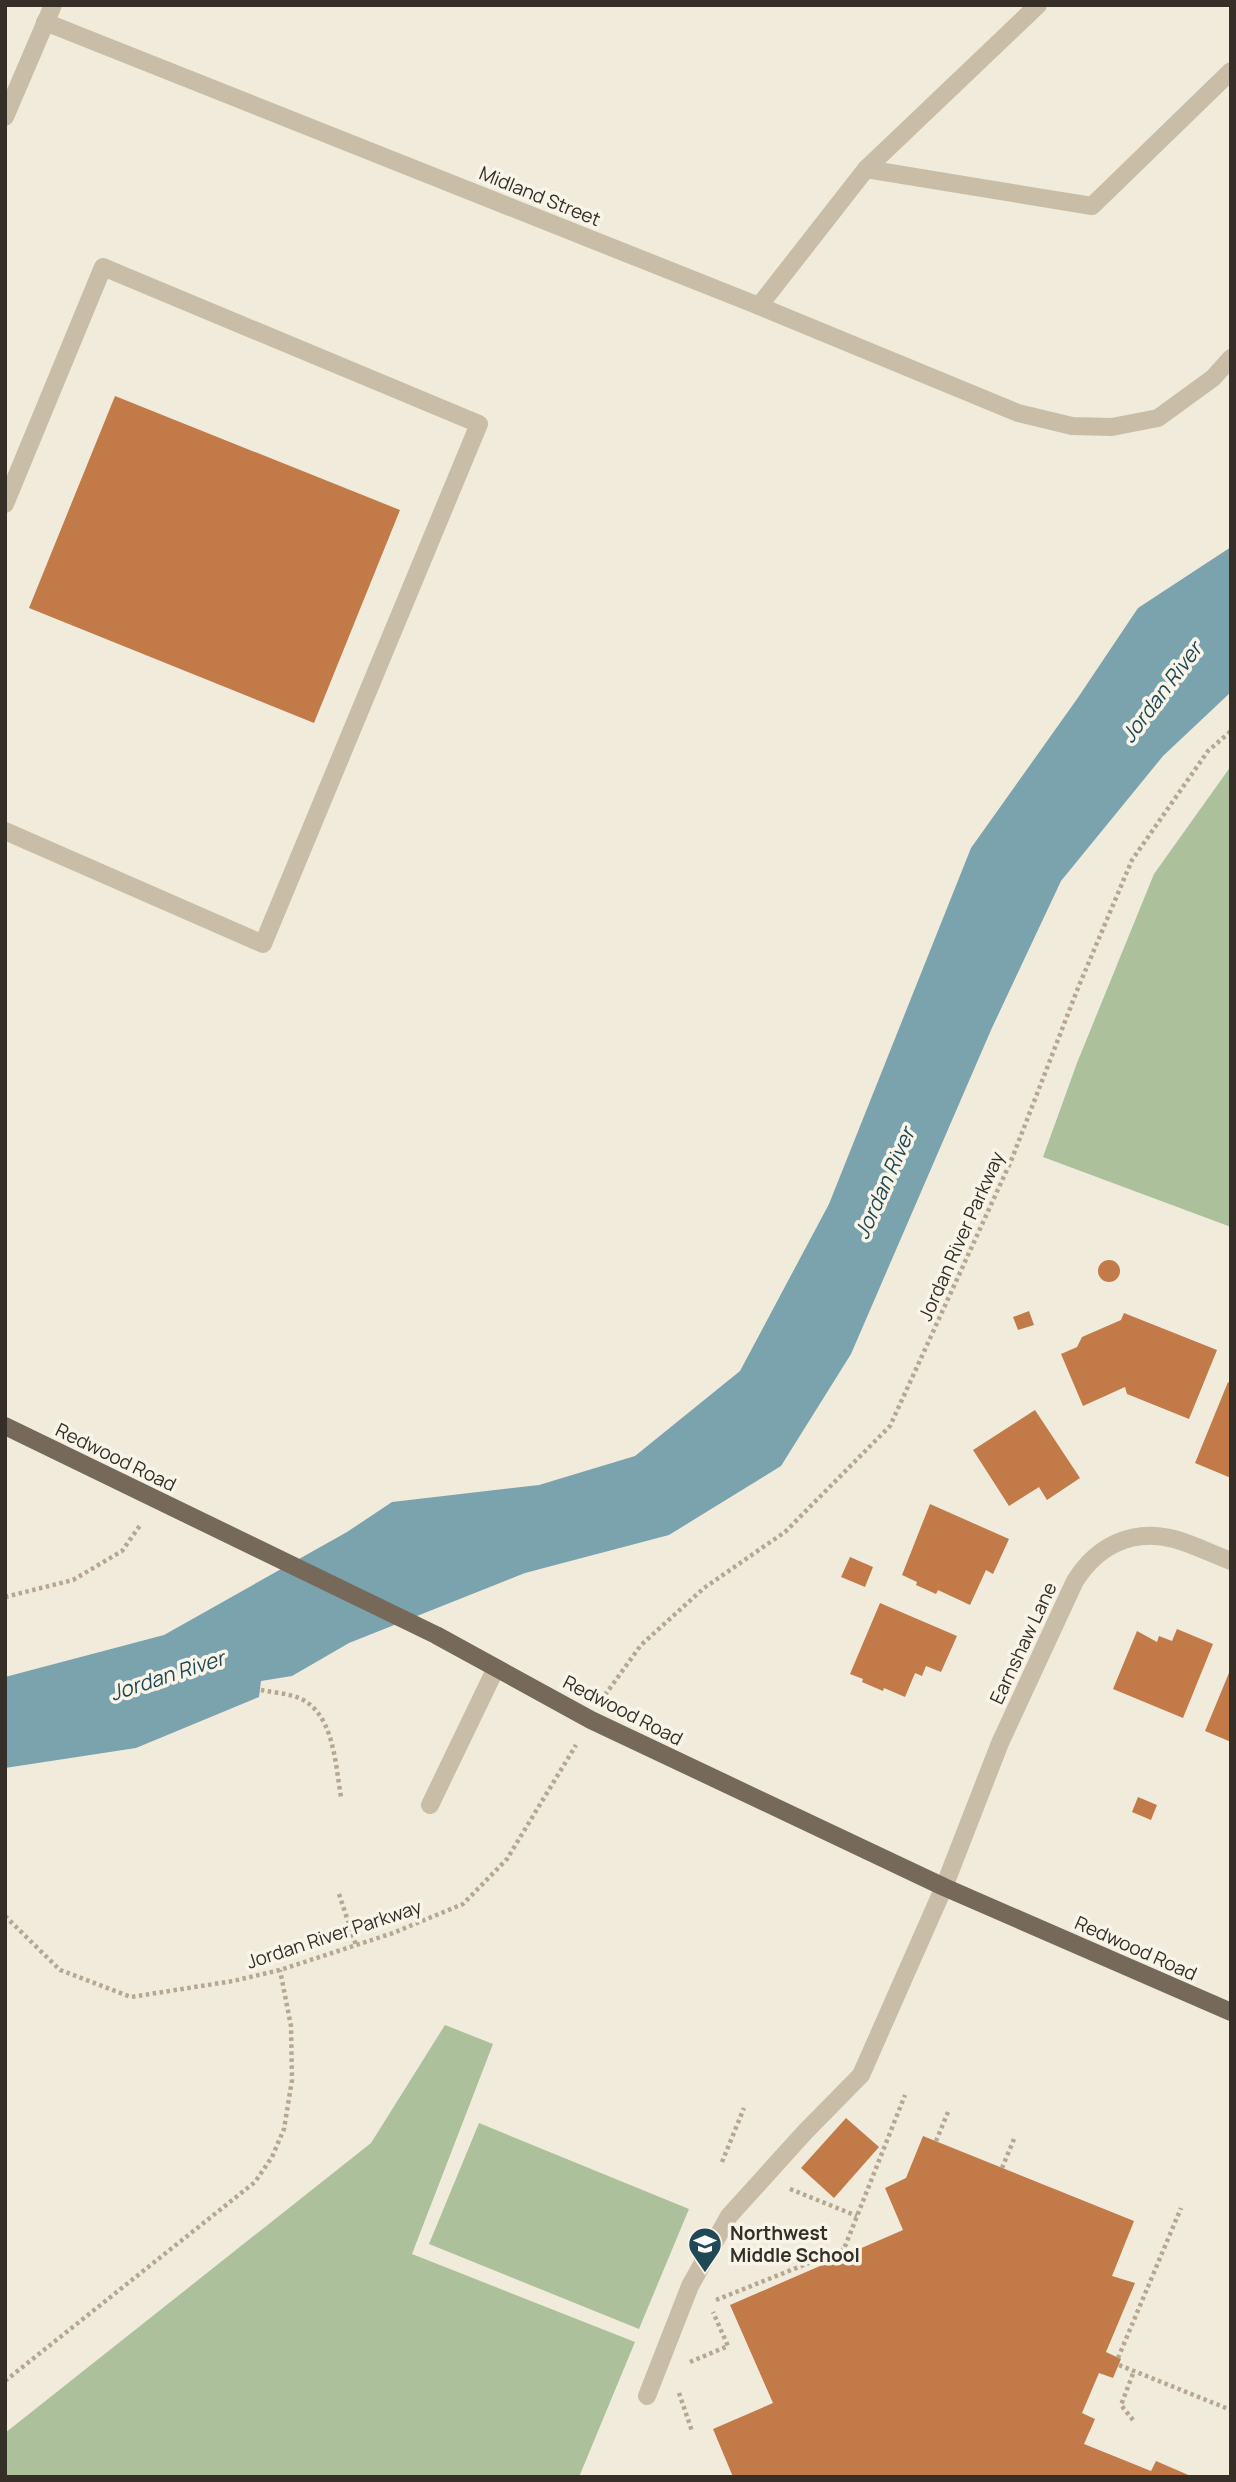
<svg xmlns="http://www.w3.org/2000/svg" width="1236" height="2482" font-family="Manrope,sans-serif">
	<rect width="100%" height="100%" fill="#f1ebdc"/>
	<g fill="#adc09c">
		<polygon points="1231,766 1231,1227 1043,1157 1077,1063 1154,874"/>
		<polygon points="445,2025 493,2044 412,2254 635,2342 579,2477 5,2477 5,2433 371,2143"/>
		<polygon points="479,2123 689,2209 639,2329 429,2244"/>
	</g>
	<polygon fill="#7ba3ad" points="1231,547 1231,692 1163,756 1061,881 991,1030 851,1354 781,1466 669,1535 525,1573 349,1643 292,1676 261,1681 259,1697 136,1748 5,1768 5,1677 164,1635 347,1532 392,1502 539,1485 635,1456 740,1371 829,1204 971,848 1077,699 1138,608"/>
	<g fill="#c27b48">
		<polygon points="115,396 400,510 314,723 29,608"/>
		<circle cx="1109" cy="1271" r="11"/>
		<polygon points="1029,1311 1034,1325 1018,1330 1013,1317"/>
		<polygon points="1124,1313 1217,1350 1189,1419 1127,1394 1125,1387 1083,1406 1061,1354 1077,1347 1082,1337 1121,1320"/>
		<polygon points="1228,1382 1231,1384 1231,1478 1195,1463"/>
		<polygon points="1035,1410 1080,1478 1047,1500 1039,1487 1009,1506 973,1450"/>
		<polygon points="930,1504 1009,1539 993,1574 986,1570 970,1605 938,1590 936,1594 916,1585 917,1582 902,1575"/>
		<polygon points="850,1557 873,1567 865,1587 841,1577"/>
		<polygon points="880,1603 957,1636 941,1672 926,1666 922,1676 915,1673 905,1697 884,1688 883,1691 862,1682 863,1679 850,1674"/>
		<polygon points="1177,1629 1213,1644 1183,1718 1113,1689 1137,1631 1157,1642 1159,1636 1172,1641"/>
		<polygon points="1231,1668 1231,1742 1205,1731"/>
		<polygon points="1138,1797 1157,1805 1151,1820 1132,1812"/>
		<polygon points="846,2118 879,2147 834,2198 801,2168"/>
		<polygon points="923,2136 1134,2221 1112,2276 1135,2283 1106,2352 1121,2359 1113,2378 1099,2373 1082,2413 1095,2419 1084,2444 1151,2471 1156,2461 1193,2477 733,2477 713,2429 773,2403 730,2305 903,2230 885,2188 906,2178"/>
	</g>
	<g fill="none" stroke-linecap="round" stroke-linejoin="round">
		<g stroke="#b5a792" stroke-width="4.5" stroke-dasharray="3.5 3.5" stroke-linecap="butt">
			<polyline points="5,1597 73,1580 122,1551 141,1524"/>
			<path d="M 261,1690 C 271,1692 283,1693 293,1696 C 334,1707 335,1763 341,1797"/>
			<polyline points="605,1695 641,1645 704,1588 785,1532 890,1426 1011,1161 1078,988 1132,860 1208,751 1231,731"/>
			<polyline points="339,1894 356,1945"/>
			<polyline points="5,1916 60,1970 131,1997 233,1981 280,1970 393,1933 463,1904 507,1859 576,1745"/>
			<polyline points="936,2141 948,2112"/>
			<polyline points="722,2162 744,2108"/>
			<polyline points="1002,2168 1014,2139"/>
			<polyline points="790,2189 857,2216"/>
			<polyline points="716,2300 844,2249 905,2095"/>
			<polyline points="1118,2358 1181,2208"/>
			<polyline points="690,2362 728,2346 713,2312"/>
			<polyline points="1119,2365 1231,2410"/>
			<polyline points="5,2381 255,2182 272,2157 284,2129 292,2080 291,2026 280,1970"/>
			<polyline points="679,2393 692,2431"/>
			<polyline points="1133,2420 1121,2405 1134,2371"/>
		</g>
		<g stroke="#c9bda8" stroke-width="18">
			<polyline points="45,22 759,306 1018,413 1072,426 1112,427 1158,418 1213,378 1231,358"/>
			<polyline points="5,117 53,5"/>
			<polyline points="866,169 1092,206 1231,71"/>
			<polyline points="759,306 866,169 1038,5"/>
			<polyline points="5,504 103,267 479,424 263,944 5,831"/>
			<polyline points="430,1805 496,1668"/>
			<path d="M 647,2396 L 690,2286 L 729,2216 L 805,2132 L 861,2075 L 944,1887 L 1000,1743 L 1075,1581 C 1097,1546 1132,1528 1174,1539 C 1193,1544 1212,1554 1231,1561"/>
		</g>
		<polyline stroke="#776959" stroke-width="18" points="5,1426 436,1635 591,1720 944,1887 1231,2012"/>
	</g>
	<defs>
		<g id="school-pin" transform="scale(1.75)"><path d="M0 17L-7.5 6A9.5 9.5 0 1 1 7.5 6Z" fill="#1f4956" stroke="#f9f4e8"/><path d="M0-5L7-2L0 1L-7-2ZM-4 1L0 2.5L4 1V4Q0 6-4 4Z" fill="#fff"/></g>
	</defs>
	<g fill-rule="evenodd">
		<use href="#school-pin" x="705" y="2244"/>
	</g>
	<g text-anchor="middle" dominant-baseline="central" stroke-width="7" stroke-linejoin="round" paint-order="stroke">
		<g font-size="19" fill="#362f28" stroke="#f9f4e8">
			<text transform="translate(540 196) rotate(22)">Midland Street</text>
			<text transform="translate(961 1236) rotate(-66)">Jordan River Parkway</text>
			<text transform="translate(116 1457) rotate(26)">Redwood Road</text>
			<text transform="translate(1023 1643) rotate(-65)">Earnshaw Lane</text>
			<text transform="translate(623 1710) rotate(27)">Redwood Road</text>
			<text transform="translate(334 1934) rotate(-18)">Jordan River Parkway</text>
			<text transform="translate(1136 1948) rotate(24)">Redwood Road</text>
		</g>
		<g font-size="19" font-weight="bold" fill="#362f28" stroke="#f9f4e8" text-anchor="start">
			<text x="730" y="2233">Northwest<tspan x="730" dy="22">Middle School</tspan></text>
		</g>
		<g font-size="21" font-style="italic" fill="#1f4956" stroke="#f9f4e8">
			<text transform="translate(1161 692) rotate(-53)">Jordan River</text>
			<text transform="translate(884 1183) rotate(-66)">Jordan River</text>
			<text transform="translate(167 1675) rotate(-18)">Jordan River</text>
		</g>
	</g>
	<rect width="1236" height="2482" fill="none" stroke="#362f28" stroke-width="14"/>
</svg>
